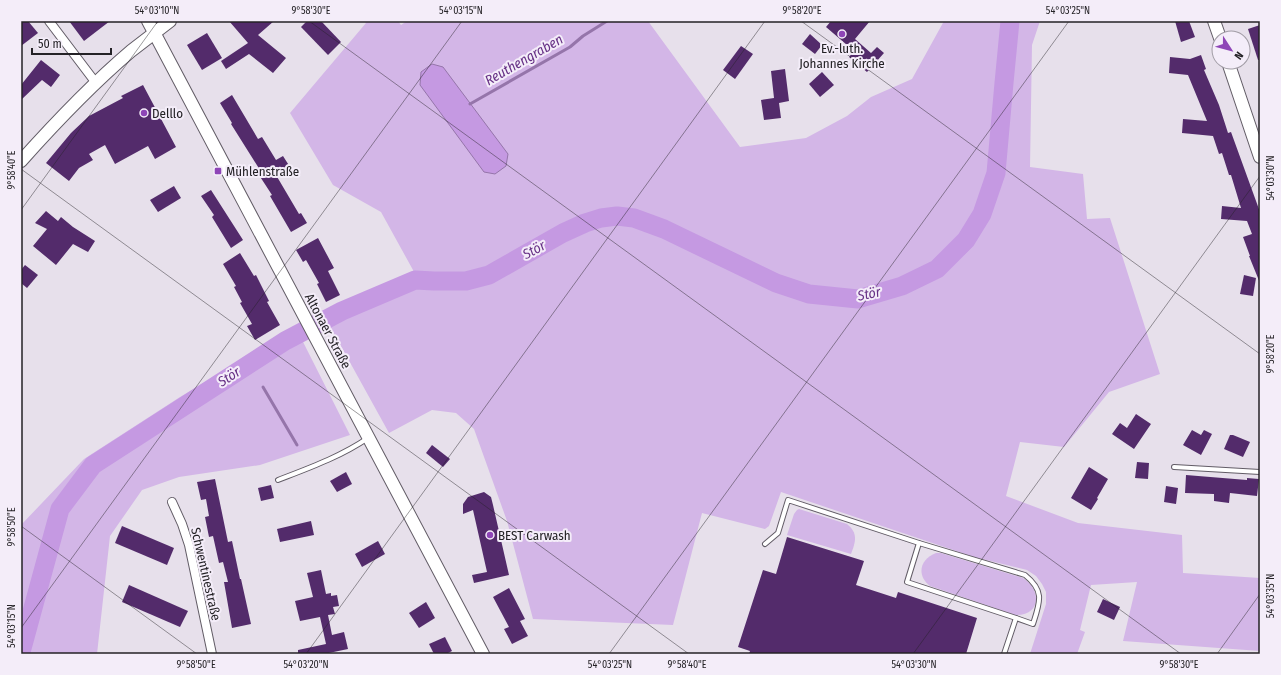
<svg xmlns="http://www.w3.org/2000/svg" width="1281" height="675" font-family="'Fira Sans Condensed',sans-serif">
	<rect width="100%" height="100%" fill="#e7e0eb"/>
	<g fill="#d3b6e7">
		<polygon points="364,21 398,21 401,25 407,21 648,21 740,147 806,138 847,116 871,97 912,79 944,21 1040,21 1032,45 1030,167 1083,174 1087,219 1110,218 1160,374 1109,392 1064,447 1020,442 1006,496 1078,523 1182,535 1183,573 1260,578 1260,651 1123,641 1137,582 1091,585 1080,630 1085,632 1077,654 1030,654 1046,604 1046,592 1042,584 1036,576 1027,570 974,557 781,492 769,526 765,529 702,513 673,625 533,619 507,521 474,429 456,413 432,410 389,433 326,319 342,311 415,279 413,270 381,212 333,185 290,113 366,23"/>
		<polygon points="296,328 350,435 260,465 179,477 142,490 110,536 97,654 21,654 21,525 84,459 180,397"/>
		<path d="M 799,509 L 847,524 C 858,533 856,541 851,554 L 787,535 L 794,514 L 797,510 Z"/>
		<path d="M 936,553 L 941,553 L 1023,578 C 1042,590 1041,616 1015,615 L 930,586 C 916,575 920,559 936,553 Z"/>
	</g>
	<polygon fill="#c599e2" stroke="#9575aa" points="432,64 443,67 508,154 506,166 495,174 484,172 420,85 421,72"/>
	<g fill="none" stroke-linecap="round" stroke-linejoin="round">
		<g stroke="#9575aa" stroke-width="3">
			<polyline points="470,104 570,47 583,36 607,21"/>
			<polyline points="263,387 297,445"/>
		</g>
		<polyline stroke="#c599e2" stroke-width="19" points="21,652 60,509 93,465 285,341 342,311 415,280 434,281 466,281 489,275 563,233 585,223 601,218 617,216 634,218 664,229 776,283 809,294 858,299 902,286 937,269 966,240 982,214 996,173 1004,83 1010,21"/>
	</g>
	<g fill="#532b6b">
		<polygon points="21,21 28,21 38,33 21,46"/>
		<polygon points="69,21 110,21 84,41"/>
		<polygon points="229,21 274,21 258,35 286,58 273,73 249,54 226,69 221,61 248,43"/>
		<polygon points="307,21 321,21 341,42 328,55 301,27"/>
		<polygon points="831,21 870,21 855,39 871,53 877,47 884,53 867,72 849,57 854,51 826,27"/>
		<polygon points="1175,21 1189,21 1195,37 1181,42"/>
		<polygon points="1260,25 1260,60 1258,60 1248,29"/>
		<polygon points="207,33 222,58 202,70 187,45"/>
		<polygon points="810,34 822,45 815,54 802,44"/>
		<polygon points="741,46 753,54 735,79 723,70"/>
		<polygon points="1201,55 1206,69 1204,70 1219,105 1228,133 1231,132 1260,212 1260,283 1249,256 1250,256 1243,237 1252,234 1247,221 1221,219 1222,206 1241,208 1231,175 1229,175 1222,153 1219,154 1213,136 1182,133 1183,119 1207,121 1188,75 1169,73 1170,57 1190,59"/>
		<polygon points="41,60 60,75 51,87 42,80 21,100 21,85"/>
		<polygon points="785,69 789,101 779,103 781,118 764,120 761,100 774,98 771,71"/>
		<polygon points="822,72 834,85 820,97 809,84"/>
		<polygon points="143,85 176,147 155,159 148,146 115,164 105,145 89,154 93,160 79,168 69,181 46,163 71,133 89,116 123,98 121,96"/>
		<polygon points="232,95 258,139 262,137 276,160 283,156 290,167 276,175 299,214 301,213 307,223 291,232 270,196 272,195 257,172 260,170 231,124 232,123 220,103"/>
		<polygon points="174,186 181,198 158,212 150,200"/>
		<polygon points="211,190 243,240 231,248 212,217 214,215 201,196"/>
		<polygon points="46,211 58,221 61,217 73,227 95,241 88,252 73,244 56,265 33,246 47,229 35,223"/>
		<polygon points="318,238 334,268 328,271 340,295 326,302 317,284 319,283 306,260 303,262 296,250"/>
		<polygon points="240,253 254,276 256,275 269,301 267,302 280,325 255,340 247,326 252,324 240,303 242,302 234,287 236,286 223,264"/>
		<polygon points="25,265 38,275 27,288 21,283 21,270"/>
		<polygon points="1244,275 1256,278 1253,296 1240,294"/>
		<polygon points="1136,414 1151,424 1134,449 1112,434 1120,423 1127,428"/>
		<polygon points="1192,430 1201,435 1204,430 1212,434 1201,455 1183,445"/>
		<polygon points="1230,435 1233,435 1250,442 1243,457 1224,449"/>
		<polygon points="432,445 450,459 443,467 426,453"/>
		<polygon points="1137,462 1149,463 1148,479 1135,478"/>
		<polygon points="1089,467 1108,479 1097,498 1098,499 1091,510 1071,498"/>
		<polygon points="346,472 352,484 337,492 330,481"/>
		<polygon points="1186,475 1247,480 1247,478 1259,479 1257,496 1230,493 1229,503 1214,501 1214,494 1185,493"/>
		<polygon points="215,479 228,542 232,541 240,579 241,579 251,624 232,628 224,582 228,582 223,562 219,563 213,536 209,537 205,517 209,516 206,499 201,500 197,482"/>
		<polygon points="271,485 274,498 261,501 258,488"/>
		<polygon points="1166,486 1178,488 1176,504 1164,502"/>
		<polygon points="484,492 491,497 493,505 509,575 474,583 472,575 487,572 473,510 463,514 463,504 468,497"/>
		<polygon points="311,521 314,535 280,542 277,529"/>
		<polygon points="122,526 174,548 167,565 115,543"/>
		<polygon points="787,537 864,561 856,585 896,598 898,592 977,618 966,654 749,654 750,651 738,647 763,570 776,574"/>
		<polygon points="378,541 385,554 362,567 355,554"/>
		<polygon points="321,570 326,594 331,593 331,596 337,595 339,606 333,607 335,614 328,615 332,635 344,632 348,649 324,654 298,654 298,650 326,644 320,617 300,621 295,601 313,597 307,573"/>
		<polygon points="129,585 188,611 180,627 122,602"/>
		<polygon points="509,588 525,619 520,621 528,636 512,644 504,629 509,627 493,597"/>
		<polygon points="1103,599 1120,607 1114,620 1097,612"/>
		<polygon points="426,602 435,618 419,628 409,613"/>
		<polygon points="445,637 452,651 446,654 434,654 429,644"/>
	</g>
	<g fill="none" stroke-linecap="round" stroke-linejoin="round">
		<g stroke="#625c66" stroke-width="6">
			<g id="lane">
				<polyline points="1174,467 1260,472"/>
				<path d="M 278,480 C 309,468 340,457 368,438"/>
				<polyline points="919,543 907,582 1016,618"/>
				<path d="M 765,544 L 778,533 L 788,500 L 919,543 L 1025,575 C 1045,591 1040,602 1033,624 L 1016,618 L 1004,654"/>
			</g>
		</g>
		<g stroke="#625c66" stroke-width="10">
			<g id="street">
				<polyline points="49,21 96,83"/>
				<polyline points="172,502 182,524 189,545 212,654"/>
			</g>
		</g>
		<g stroke="#625c66" stroke-width="14">
			<g id="secondary">
				<polyline points="148,21 483,654"/>
				<polyline points="1214,21 1220,38"/>
				<polyline points="1228,62 1260,157"/>
				<path d="M 21,161 C 55,123 91,85 131,51 C 144,41 157,31 170,21"/>
			</g>
		</g>
		<use href="#lane" stroke="#fff" stroke-width="4"/>
		<use href="#street" stroke="#fff" stroke-width="8"/>
		<use href="#secondary" stroke="#fff" stroke-width="12"/>
	</g>
	<path fill="none" stroke="#242226" stroke-width="1" stroke-opacity="0.45" d="M 309,21 L 1181,654M 801,21 L 1260,354M 21,169 L 689,654M 21,210 L 158,21M 21,526 L 197,654M 21,628 L 462,21M 306,654 L 765,21M 609,654 L 1069,21M 913,654 L 1260,176M 1217,654 L 1260,594"/>
	<g fill="#8e45b7" stroke="#f4edf9" stroke-width="1.5">
		<circle cx="842" cy="34" r="4"/>
		<circle cx="144" cy="113" r="4"/>
		<rect x="214" y="167" width="8" height="8" rx="2"/>
		<circle cx="490" cy="535" r="4"/>
	</g>
	<g text-anchor="middle" dominant-baseline="central" stroke-width="4" stroke-linejoin="round" paint-order="stroke">
		<g font-size="13" fill="#242226" stroke="#f4edf9" text-anchor="start">
			<text x="842" y="48" text-anchor="middle">Ev.-luth.<tspan x="842" dy="15">Johannes Kirche</tspan></text>
			<text x="152" y="113">Delllo</text>
			<text x="226" y="171">Mühlenstraße</text>
			<text x="498" y="535">BEST Carwash</text>
		</g>
		<g font-size="13" fill="#242226" stroke="#f4edf9">
			<text transform="translate(328 331) rotate(62)">Altonaer Straße</text>
			<text transform="translate(206 574) rotate(77)">Schwentinestraße</text>
		</g>
		<g font-size="14" font-style="italic" fill="#663085" stroke="#f4edf9">
			<text transform="translate(524 60) rotate(-30)">Reuthengraben</text>
			<text transform="translate(534 250) rotate(-29)">Stör</text>
			<text transform="translate(869 294) rotate(-11)">Stör</text>
			<text transform="translate(229 377) rotate(-33)">Stör</text>
		</g>
	</g>
	<rect width="1281" height="675" fill="none" stroke="#f4edf9" stroke-width="44"/>
	<g transform="translate(1231 50) rotate(126)"><circle r="19" fill="#f4edf9" stroke="#a19ca5"/>
	<path d="M0-3L7 15L0 10L-7 15Z" fill="#8e45b7"/>
	<text y="-6" font-size="11" font-weight="bold" text-anchor="middle" fill="#242226">N</text>
	</g>
	<path d="M32 48v6h79v-6" fill="none" stroke="#242226" stroke-width="2"/>
	<text x="38" y="48" font-size="12" fill="#242226" stroke="#f4edf9" stroke-width="3" paint-order="stroke">50 m</text>
	<rect x="22" y="22" width="1237" height="631" fill="none" stroke="#242226" stroke-width="1.5"/>
	<g font-size="10" text-anchor="middle" fill="#242226">
		<text x="157" y="14">54°03'10"N</text>
		<text x="311" y="14">9°58'30"E</text>
		<text x="461" y="14">54°03'15"N</text>
		<text x="802" y="14">9°58'20"E</text>
		<text x="1068" y="14">54°03'25"N</text>
		<text transform="translate(11 170) rotate(-90)" y="4">9°58'40"E</text>
		<text transform="translate(1270 178) rotate(-90)" y="4">54°03'30"N</text>
		<text transform="translate(1270 354) rotate(-90)" y="4">9°58'20"E</text>
		<text transform="translate(11 527) rotate(-90)" y="4">9°58'50"E</text>
		<text transform="translate(1270 596) rotate(-90)" y="4">54°03'35"N</text>
		<text transform="translate(11 626) rotate(-90)" y="4">54°03'15"N</text>
		<text x="196" y="668">9°58'50"E</text>
		<text x="306" y="668">54°03'20"N</text>
		<text x="610" y="668">54°03'25"N</text>
		<text x="687" y="668">9°58'40"E</text>
		<text x="914" y="668">54°03'30"N</text>
		<text x="1179" y="668">9°58'30"E</text>
	</g>
</svg>
